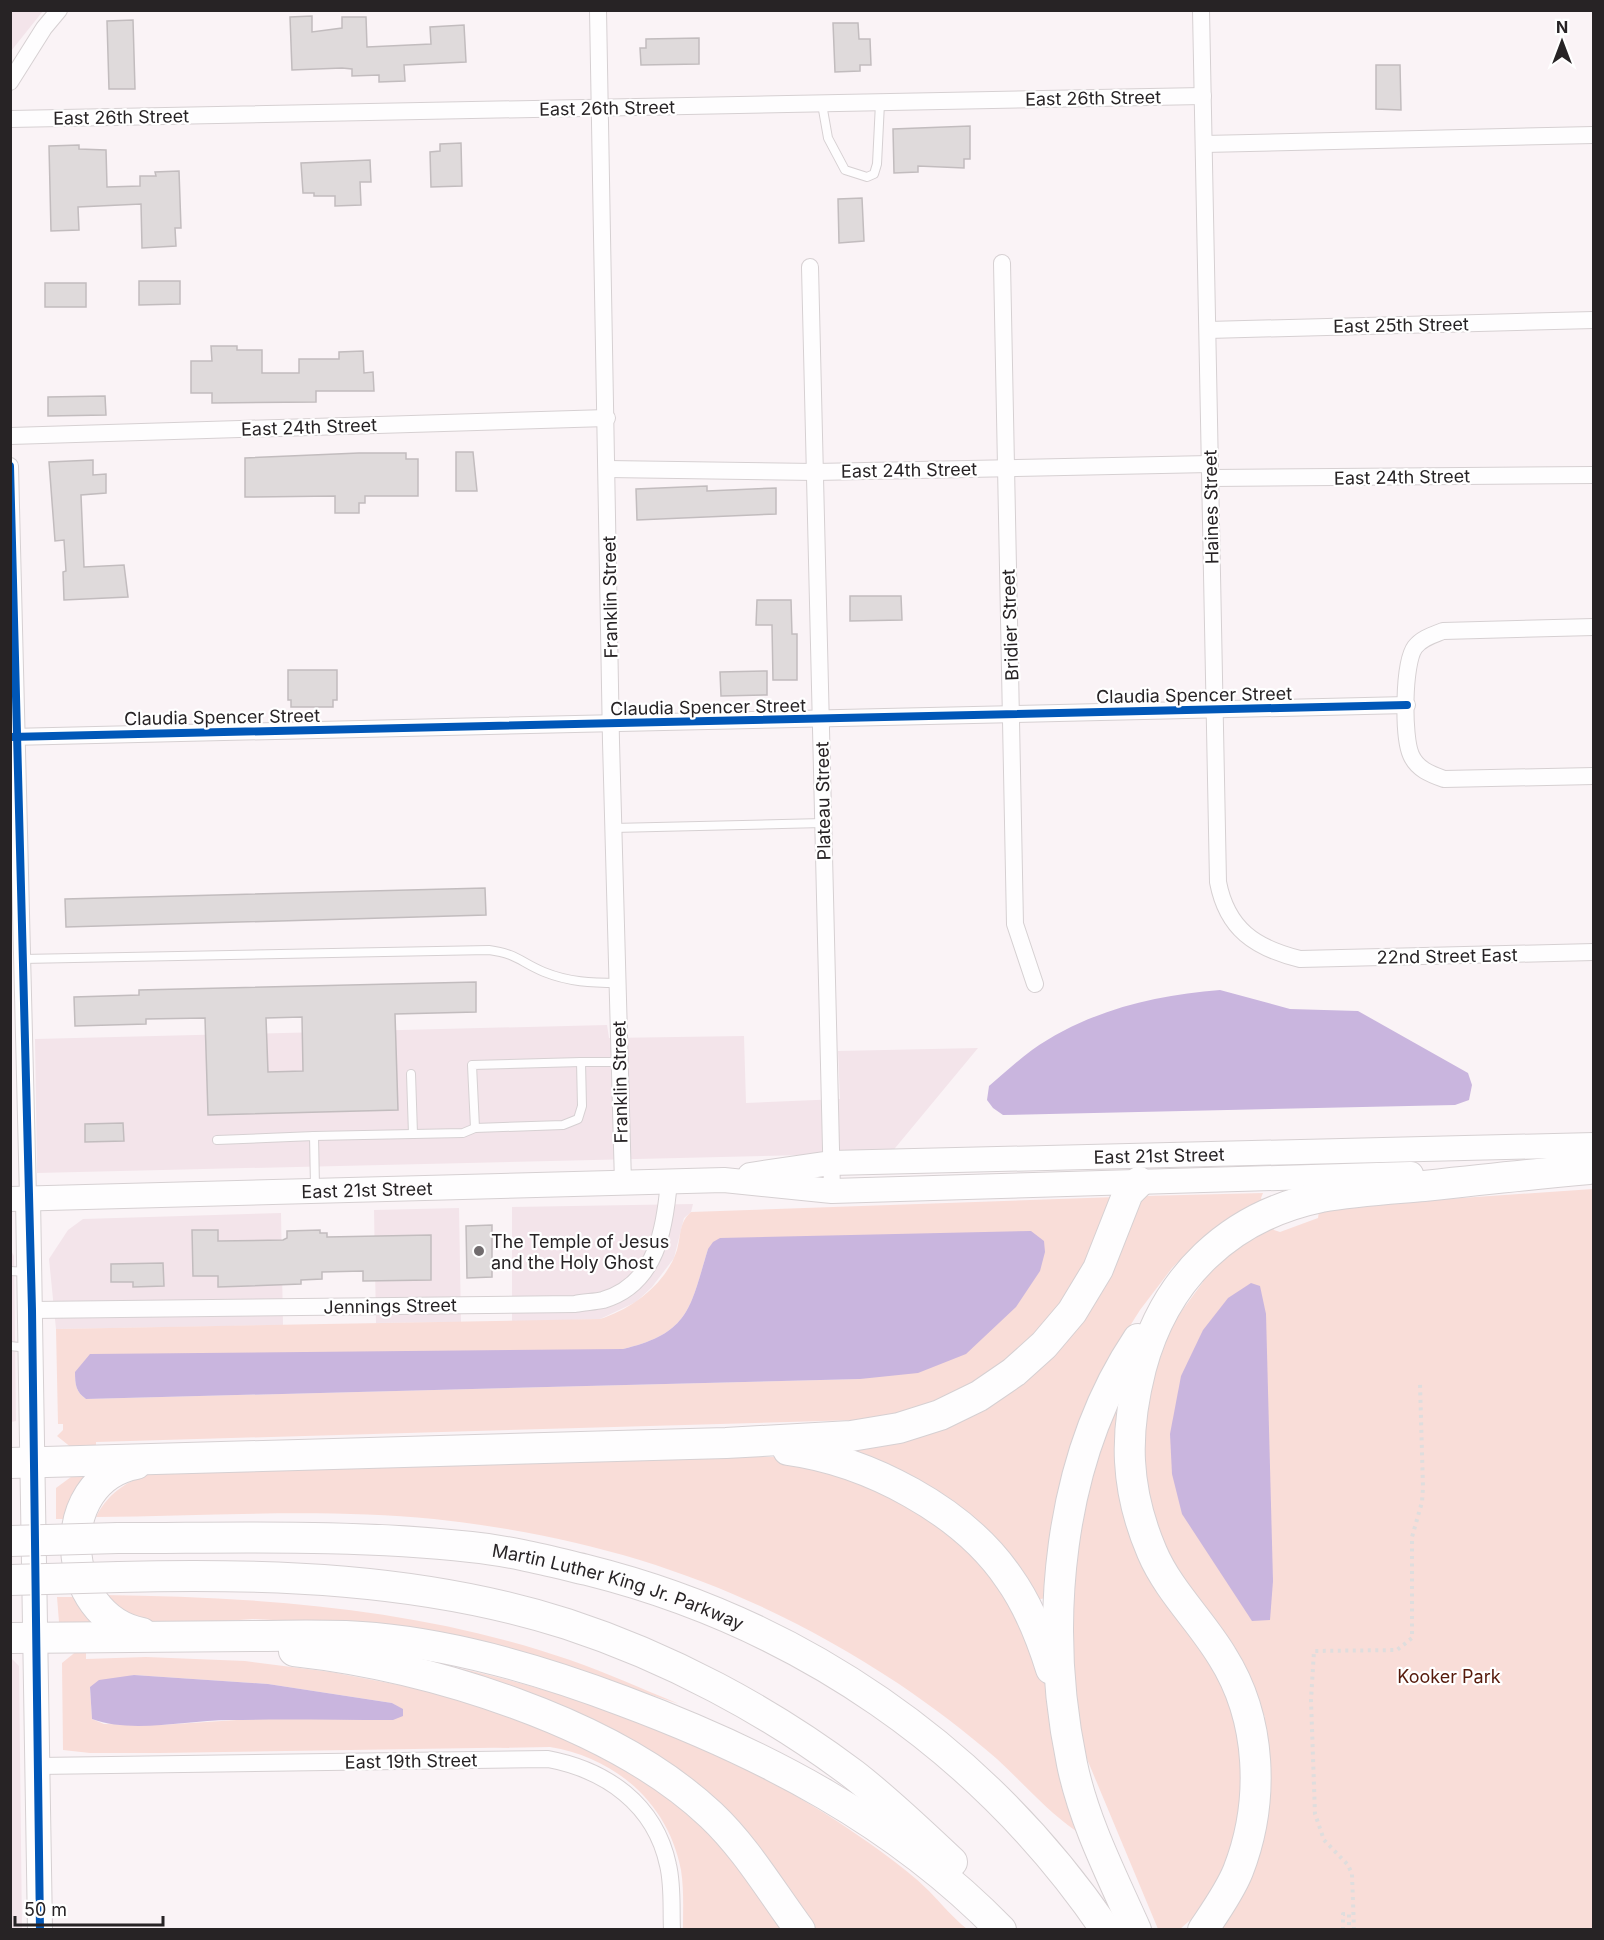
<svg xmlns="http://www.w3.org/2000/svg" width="1604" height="1940" font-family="Inter,sans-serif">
	<rect width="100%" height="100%" fill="#faf3f6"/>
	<g fill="#f3e4ea">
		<polygon points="11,10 43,11 11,51 10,11"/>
		<polygon points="607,1025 609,1038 744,1036 746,1103 840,1099 838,1051 978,1048 891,1153 37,1173 35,1039"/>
		<polygon points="693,1204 691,1212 684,1218 674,1258 652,1287 636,1302 600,1319 512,1322 512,1207"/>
		<polygon points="459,1208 461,1322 376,1323 374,1210"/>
		<polygon points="281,1213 283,1325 56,1329 49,1259 68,1230 83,1219"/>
		<polygon points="10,1249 14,1256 16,1421 11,1422"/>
		<polygon points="11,1658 19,1666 22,1930 10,1929"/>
	</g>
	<g fill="#f9ddd8" fill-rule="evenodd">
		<polygon points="1593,1189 1593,1929 1217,1929 1257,1722 1265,1717 1222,1629 1175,1567 1154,1529 1137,1425 1172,1324 1203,1282 1198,1277 1213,1263 1271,1225 1274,1230 1280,1232 1318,1218 1319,1211 1346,1206"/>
		<polygon points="1263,1193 1261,1198 1263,1202 1232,1219 1230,1217 1192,1248 1172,1268 1140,1310 1106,1364 1045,1598 1033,1601 854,1454 853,1443 995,1396 1144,1196"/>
		<path d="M 1116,1197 L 1083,1276 L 1030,1344 L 964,1391 L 891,1419 L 96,1442 L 96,1447 L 72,1448 L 57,1436 L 63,1430 L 63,1424 L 58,1424 L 56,1329 L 600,1319 C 632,1309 666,1284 677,1250 C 681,1236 679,1222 691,1212 ZM 708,1249 L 860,1379 L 86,1399 C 76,1392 75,1385 75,1372 L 623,1349 C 690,1333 690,1308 708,1249 Z"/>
		<polygon points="1107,1411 1117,1413 1116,1438 1221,1672 1239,1734 1242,1803 1230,1854 1215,1888 1196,1915 1180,1929 1158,1929 1082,1747 1064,1595"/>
		<path d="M 736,1457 L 784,1457 L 902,1495 L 991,1572 L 1041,1664 L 1086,1827 L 1076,1831 C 1047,1811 1023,1783 997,1759 C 966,1732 933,1707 899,1684 C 752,1587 609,1538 434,1519 C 323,1508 208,1516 96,1517 C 110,1490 131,1478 160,1472 Z"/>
		<polygon points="89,1475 66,1519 56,1519 56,1488 71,1477"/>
		<path d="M 103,1595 C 260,1597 420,1608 570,1660 C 607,1673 643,1689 679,1704 L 542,1659 L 347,1624 L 253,1619 L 211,1622 L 144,1621 L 129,1615 Z"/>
		<polygon points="57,1597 74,1597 94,1622 59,1622"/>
		<path d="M 78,1650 L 86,1650 L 86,1659 L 146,1657 L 245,1661 L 331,1672 L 467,1698 L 609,1758 L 697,1814 L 785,1929 L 683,1929 C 683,1910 684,1889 681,1870 C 668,1803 616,1758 550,1747 L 159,1753 L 90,1753 L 63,1750 L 62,1663 ZM 134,1675 L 268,1684 L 392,1703 L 402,1709 L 160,1725 L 104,1724 L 92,1719 L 90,1687 Z"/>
		<path d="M 435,1663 C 599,1697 748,1754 883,1853 C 899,1865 915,1877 929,1891 C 941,1903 953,1918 967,1929 L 809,1929 L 727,1817 Z"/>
	</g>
	<g fill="#c9b5de">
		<path d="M 1220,990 L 1290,1009 L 1358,1011 L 1468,1073 L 1472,1085 L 1469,1100 L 1455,1105 L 1003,1115 L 993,1108 L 987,1100 L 989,1086 C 1003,1074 1017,1061 1032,1050 C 1087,1011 1155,995 1220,990 Z"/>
		<path d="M 1031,1231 L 1044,1241 L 1045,1252 L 1040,1271 L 1016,1307 L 966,1354 L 918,1373 L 860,1379 L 86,1399 C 76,1392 75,1385 75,1372 L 90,1354 L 623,1349 C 690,1333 690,1308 708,1249 L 713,1242 L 720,1238 Z"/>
		<polygon points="1251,1283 1260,1286 1266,1314 1273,1581 1270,1620 1252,1621 1182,1514 1172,1474 1170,1434 1181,1376 1203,1330 1228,1298"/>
		<path d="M 134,1675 L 268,1684 L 392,1703 L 403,1709 L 403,1716 L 393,1720 C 339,1720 284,1719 229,1720 C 187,1720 132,1734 92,1719 L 90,1687 L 99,1680 Z"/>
	</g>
	<g fill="#dfdadb" stroke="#c2bcbe" stroke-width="1.5" fill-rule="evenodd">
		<polygon points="312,16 312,32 342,28 342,17 366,17 367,47 431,44 430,27 464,25 466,62 404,65 405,81 379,82 379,75 352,76 352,69 342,68 292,70 290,17"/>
		<polygon points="133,20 135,89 109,89 107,21"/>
		<polygon points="833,23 858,23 859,39 870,39 871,65 860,65 860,71 835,72"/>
		<polygon points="699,38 699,64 641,65 640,48 646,48 646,39"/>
		<polygon points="1376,65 1400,65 1401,110 1376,109"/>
		<polygon points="970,126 970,159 964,159 964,168 918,166 918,172 894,173 893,129"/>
		<polygon points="461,143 462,186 431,187 430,152 440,151 440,144"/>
		<polygon points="79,145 79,149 106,150 107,187 140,186 140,176 156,176 155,172 179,171 181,228 175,228 176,246 142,248 141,204 78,207 79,230 51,231 49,146"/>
		<polygon points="370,160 371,182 360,182 361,205 335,206 335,196 314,196 314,193 303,193 301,163"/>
		<polygon points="862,198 864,241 839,243 838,199"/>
		<polygon points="139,281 180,281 180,304 139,305"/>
		<rect x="45" y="283" width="41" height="24"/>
		<polygon points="211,346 237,346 237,350 262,350 262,373 299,373 299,359 339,359 339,352 363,351 364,373 373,372 374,391 316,391 316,402 212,403 212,393 191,393 191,361 212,361"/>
		<polygon points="105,396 106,415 48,416 48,397"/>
		<polygon points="456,452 473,452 477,491 456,491"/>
		<polygon points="359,453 406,453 406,459 418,459 418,496 365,496 365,503 359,503 359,513 335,513 335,496 245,497 245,458"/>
		<polygon points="93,460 93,475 106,474 106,493 81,495 84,567 124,565 128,597 64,600 63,572 66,571 64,540 55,541 49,462"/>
		<polygon points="707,486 707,491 776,488 776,514 637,520 636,489"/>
		<polygon points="850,596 901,596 902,620 850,621"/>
		<polygon points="757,600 791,600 792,634 797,634 797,680 773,680 772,625 756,625"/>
		<polygon points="288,670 337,670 337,700 333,700 333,707 291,707 291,700 288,700"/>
		<polygon points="767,671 767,695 721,696 720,672"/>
		<polygon points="485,888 486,915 66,927 65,899"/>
		<path d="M 476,982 L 476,1012 L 395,1014 L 398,1110 L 208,1115 L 205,1018 L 146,1019 L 146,1024 L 75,1026 L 74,997 L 139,995 L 139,990 ZM 302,1017 L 303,1071 L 268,1072 L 266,1018 Z"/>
		<polygon points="123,1123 124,1141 85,1142 85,1124"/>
		<polygon points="492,1225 492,1277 467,1278 466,1226"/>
		<polygon points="192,1230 218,1230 218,1241 283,1240 287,1238 287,1231 320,1230 320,1233 327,1233 327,1237 431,1235 431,1280 363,1281 363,1271 322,1272 322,1279 301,1280 301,1284 218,1287 218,1276 193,1276"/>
		<polygon points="163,1263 164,1286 133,1287 133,1282 111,1282 111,1264"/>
	</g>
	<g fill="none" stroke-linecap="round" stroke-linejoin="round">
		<g stroke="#d6d0d2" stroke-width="10">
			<g id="lane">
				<polyline points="822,104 828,138 845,170 867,177 874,174 877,164 880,103"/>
				<polyline points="613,828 823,823"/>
				<path d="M 22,959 L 489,950 C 518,954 520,962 544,972 C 569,982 591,983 618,983"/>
				<polyline points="411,1074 413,1134"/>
				<polyline points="475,1128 472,1065 581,1062"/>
				<polyline points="314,1136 463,1133 475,1128 563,1125 578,1119 582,1106 581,1062 620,1062"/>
				<polyline points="217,1140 314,1136 315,1187"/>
				<polyline points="10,1271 28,1272"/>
				<polyline points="10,1346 28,1348"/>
			</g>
		</g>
		<g stroke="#d6d0d2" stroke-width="18">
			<g id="street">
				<polyline points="598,10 611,742 623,1183"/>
				<path d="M 1201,10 L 1218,882 C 1227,929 1255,948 1300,959 L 1594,952"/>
				<polyline points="10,82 44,28 59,10"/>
				<polyline points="10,119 1203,96"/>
				<polyline points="1204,144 1594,135"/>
				<polyline points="1002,263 1015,924 1035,984"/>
				<polyline points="810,267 832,1191"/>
				<polyline points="1208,330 1594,320"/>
				<polyline points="10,436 607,418"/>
				<polyline points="10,466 28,1198"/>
				<polyline points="608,469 815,472 1210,464"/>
				<polyline points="1211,478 1594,475"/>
				<path d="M 1594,627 L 1443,631 C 1433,635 1422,638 1415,647 C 1403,663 1403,737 1411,755 C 1417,769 1430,774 1444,779 L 1594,776"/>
				<polyline points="10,737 1407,705"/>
				<path d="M 32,1310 L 575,1304 C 584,1302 594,1302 603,1300 C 657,1284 665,1228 669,1181"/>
				<path d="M 38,1766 L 548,1759 C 606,1770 655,1804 668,1865 C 673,1886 671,1908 672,1930"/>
			</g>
		</g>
		<g stroke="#d6d0d2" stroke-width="26">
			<g id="secondary">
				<path id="s1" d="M 750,1175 L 831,1163 L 1594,1145"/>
				<polyline points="28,1198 40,1930"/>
				<path id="s2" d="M 10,1199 L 724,1180 L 832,1191 L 1411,1174"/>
			</g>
		</g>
		<g stroke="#d6d0d2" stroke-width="32">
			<g id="highway">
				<path d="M 788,1450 C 868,1461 963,1510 1009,1578 C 1029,1606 1041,1637 1051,1669"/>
				<polyline points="10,1463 726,1443 851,1436 899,1428 940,1415 979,1396 1014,1372 1044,1345 1072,1312 1098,1269 1128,1193 1139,1182"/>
				<path d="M 136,1464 C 51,1480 59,1617 142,1633"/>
				<path id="s3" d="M 118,1538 C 236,1538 354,1534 471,1547 C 511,1551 549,1561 587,1570 C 799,1623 982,1748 1106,1930"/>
				<path d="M 119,1577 C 268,1573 423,1578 567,1624 C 668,1657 768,1710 853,1774 C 888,1801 920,1832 952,1862"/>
				<path d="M 10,1638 C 91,1638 171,1636 252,1636 C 293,1636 334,1634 375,1638 C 460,1646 544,1671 623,1701 C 763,1753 896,1822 1001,1930"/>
				<path d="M 294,1651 C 428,1666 611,1721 711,1815 C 746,1848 771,1891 800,1930"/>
				<path d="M 1136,1930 C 1112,1876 1084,1822 1072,1764 C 1043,1625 1057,1460 1138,1339"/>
				<path d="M 1203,1930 C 1215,1912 1230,1891 1238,1871 C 1265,1802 1262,1719 1222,1656 C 1201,1621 1168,1590 1152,1552 C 1125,1489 1124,1434 1141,1368 C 1165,1278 1229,1216 1321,1197 C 1355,1191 1390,1189 1424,1186 C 1479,1180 1534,1174 1589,1169"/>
			</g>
		</g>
		<g stroke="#dfdddd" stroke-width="4" stroke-dasharray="3 4.5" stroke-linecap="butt">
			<polyline points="1343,1930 1343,1914 1349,1914 1349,1930"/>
			<polyline points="1354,1930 1352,1874 1348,1865 1324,1840 1315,1814 1311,1700 1314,1651 1397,1650 1412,1638 1412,1537 1422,1502 1423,1487 1420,1384"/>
		</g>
		<use href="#lane" stroke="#fefdfe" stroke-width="8"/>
		<use href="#street" stroke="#fefdfe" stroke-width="16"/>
		<use href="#secondary" stroke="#fefdfe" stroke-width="24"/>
		<use href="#highway" stroke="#fefdfe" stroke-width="30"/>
		<g stroke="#d6d0d2" stroke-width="32" stroke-linecap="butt">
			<g id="highway-bridge">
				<polyline points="10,1541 118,1538"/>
				<polyline points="10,1580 119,1577"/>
			</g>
		</g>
		<use href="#highway-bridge" stroke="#fefdfe" stroke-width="30"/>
		<g stroke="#fff" stroke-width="11">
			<g id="cycleway">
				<polyline points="10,466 32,1310 40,1930"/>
				<polyline points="10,737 1407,705"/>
			</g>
		</g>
		<use href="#cycleway" stroke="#0057b8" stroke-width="8"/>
	</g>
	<circle fill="#716c6e" stroke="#fff" stroke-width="2" cx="479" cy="1251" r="6"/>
	<g text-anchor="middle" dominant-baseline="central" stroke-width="4.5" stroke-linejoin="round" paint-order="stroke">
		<g font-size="18" fill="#272325" stroke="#fff">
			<text transform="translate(1093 98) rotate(-1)">East 26th Street</text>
			<text transform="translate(607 108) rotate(-1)">East 26th Street</text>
			<text transform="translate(121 117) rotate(-1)">East 26th Street</text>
			<text transform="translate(1401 325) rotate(-1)">East 25th Street</text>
			<text transform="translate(309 427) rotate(-2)">East 24th Street</text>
			<text transform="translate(909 470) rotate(-1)">East 24th Street</text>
			<text transform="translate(1402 477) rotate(-1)">East 24th Street</text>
			<text transform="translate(1211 507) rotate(-91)">Haines Street</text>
			<text transform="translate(610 597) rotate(-91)">Franklin Street</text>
			<text transform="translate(1010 625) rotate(-92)">Bridier Street</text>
			<text transform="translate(1194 695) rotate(-1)">Claudia Spencer Street</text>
			<text transform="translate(708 707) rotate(-1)">Claudia Spencer Street</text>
			<text transform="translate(222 717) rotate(-1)">Claudia Spencer Street</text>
			<text transform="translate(823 801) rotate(-91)">Plateau Street</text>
			<text transform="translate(1447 956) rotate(-1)">22nd Street East</text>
			<text transform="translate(620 1082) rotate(-91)">Franklin Street</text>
			<text stroke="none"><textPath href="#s1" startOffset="410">East 21st Street</textPath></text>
			<text stroke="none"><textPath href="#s2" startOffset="357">East 21st Street</textPath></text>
			<text transform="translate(390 1306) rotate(-1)">Jennings Street</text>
			<text stroke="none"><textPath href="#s3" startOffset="506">Martin Luther King Jr. Parkway</textPath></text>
			<text transform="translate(411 1761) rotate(-1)">East 19th Street</text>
		</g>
		<g font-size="18" fill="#272325" stroke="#fff" text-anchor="start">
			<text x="491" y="1241">The Temple of Jesus<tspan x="491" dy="21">and the Holy Ghost</tspan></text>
		</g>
		<g font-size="18" fill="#56190a" stroke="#fff">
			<text x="1449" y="1676">Kooker Park</text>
		</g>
	</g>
	<rect width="1604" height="1940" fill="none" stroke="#272325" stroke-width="24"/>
	<g transform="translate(1562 42)" stroke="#ffffff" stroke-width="4.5" paint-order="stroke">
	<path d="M0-4.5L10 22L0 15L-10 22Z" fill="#272325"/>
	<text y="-9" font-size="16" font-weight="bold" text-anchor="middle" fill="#272325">N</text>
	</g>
	<path d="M15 1916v9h148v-9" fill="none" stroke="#272325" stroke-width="3"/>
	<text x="24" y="1916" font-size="18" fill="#272325" stroke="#ffffff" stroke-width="4.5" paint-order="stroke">50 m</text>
</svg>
